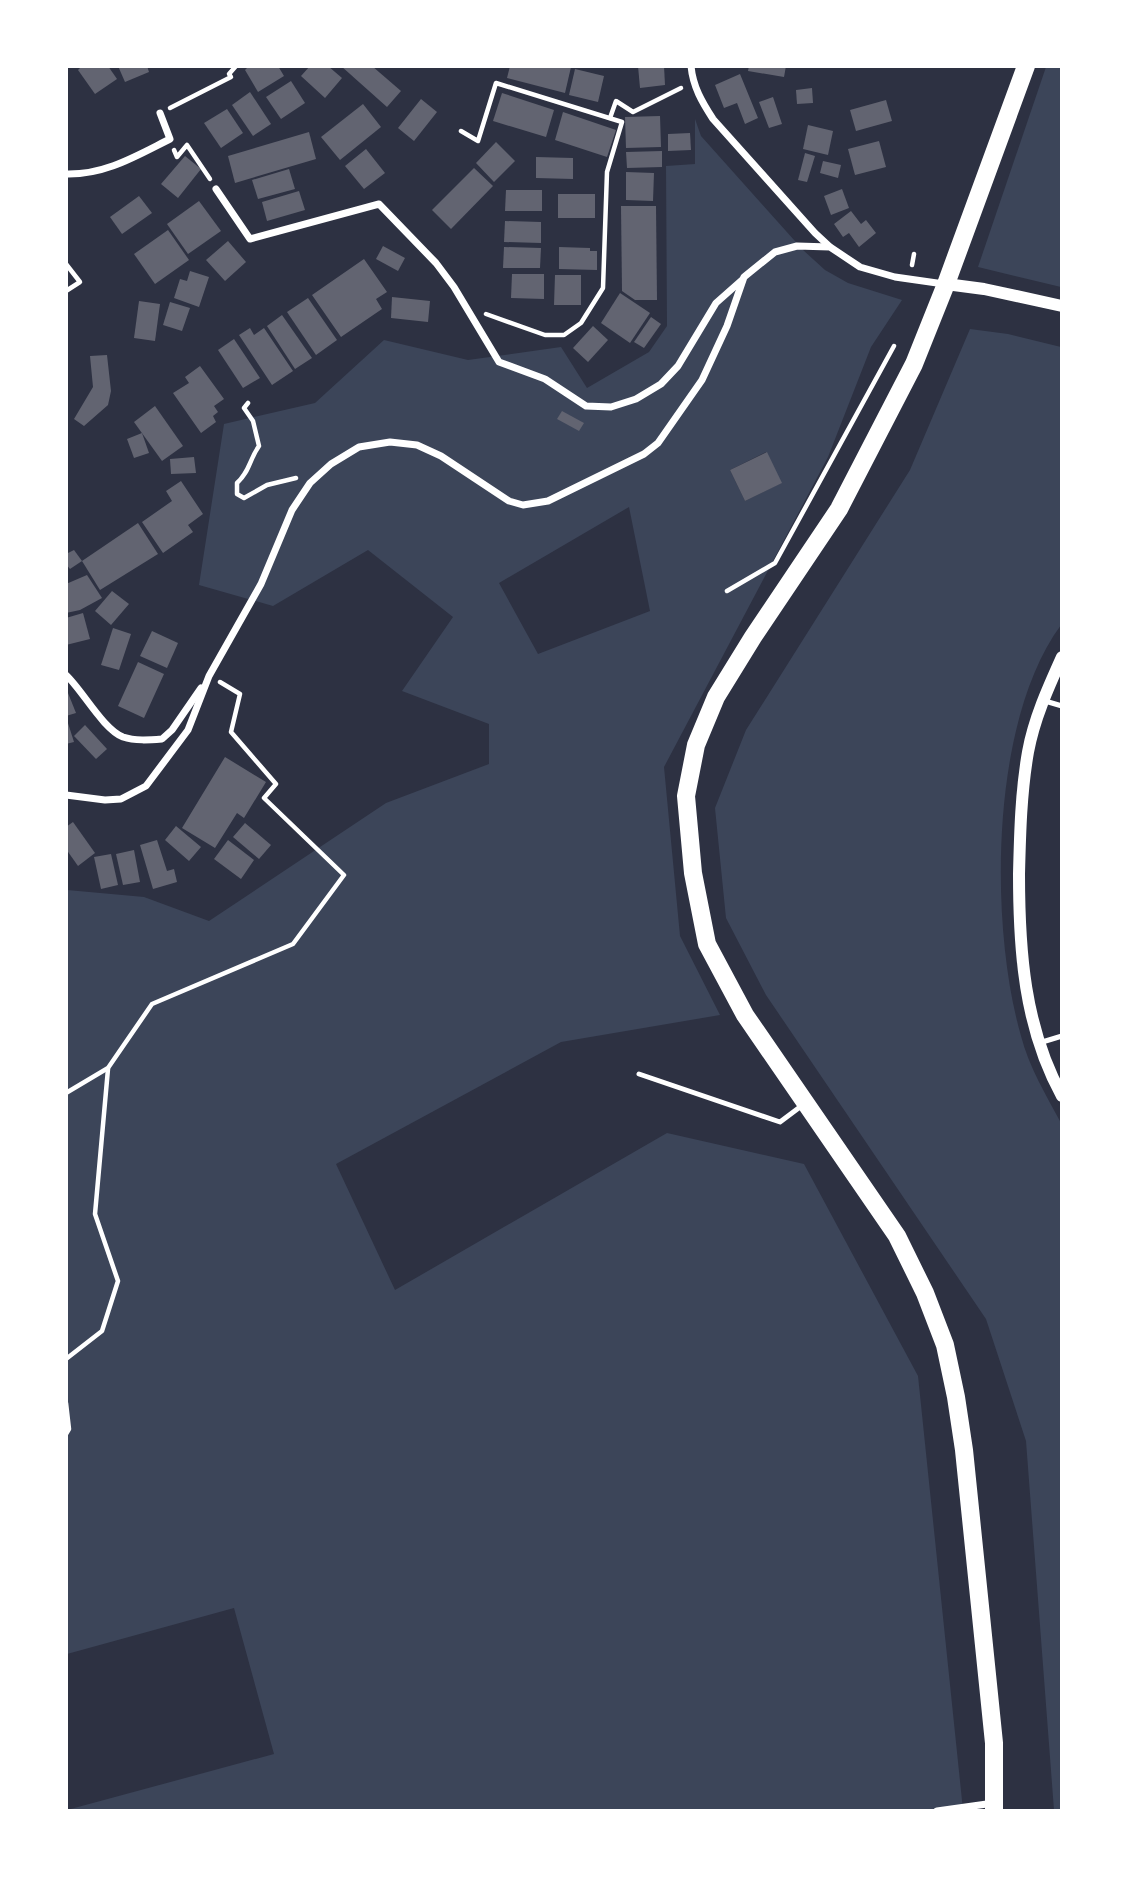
<svg xmlns="http://www.w3.org/2000/svg" width="1128" height="1877" font-family="'Asap Condensed',sans-serif">
	<rect width="100%" height="100%" fill="#2d3142"/>
	<g fill="#3c4559" fill-rule="evenodd">
		<polygon points="1046,67 1061,67 1061,287 978,267"/>
		<path d="M 695,119 L 701,136 L 803,250 L 825,270 L 848,283 L 902,300 L 871,347 L 828,457 L 664,767 L 680,936 L 720,1015 L 561,1042 L 336,1164 L 395,1290 L 667,1133 L 804,1164 L 918,1376 L 963,1810 L 67,1810 L 274,1754 L 234,1608 L 67,1654 L 67,890 L 144,897 L 209,921 L 386,803 L 489,764 L 489,724 L 402,691 L 453,617 L 368,550 L 273,606 L 199,585 L 224,424 L 315,403 L 384,340 L 468,360 L 561,347 L 587,388 L 649,352 L 667,326 L 666,166 L 695,164 ZM 766,452 L 781,483 L 745,501 L 730,470 ZM 629,507 L 650,611 L 538,654 L 499,583 Z"/>
		<path d="M 970,329 L 1008,334 L 1061,347 L 1061,625 C 990,721 989,924 1021,1036 C 1029,1067 1046,1095 1061,1123 L 1061,1810 L 1054,1810 L 1026,1441 L 986,1319 L 766,995 L 726,918 L 715,808 L 746,730 L 910,470 Z"/>
	</g>
	<g fill="#626471">
		<polygon points="82,66 108,66 117,79 95,94 78,70"/>
		<polygon points="118,66 147,66 149,72 125,82"/>
		<polygon points="249,66 278,66 284,76 258,92 245,70"/>
		<polygon points="310,66 328,66 342,78 325,98 301,76"/>
		<polygon points="341,66 372,66 401,91 387,107"/>
		<polygon points="510,66 569,66 571,67 565,93 507,78"/>
		<polygon points="638,66 664,66 665,85 640,88"/>
		<polygon points="749,66 786,66 784,77 748,71"/>
		<polygon points="575,69 604,76 598,102 569,95"/>
		<polygon points="740,74 758,118 745,124 737,103 724,108 715,85"/>
		<polygon points="291,81 305,103 281,119 266,97"/>
		<polygon points="812,88 813,103 797,104 796,90"/>
		<polygon points="250,92 271,124 253,136 232,105"/>
		<polygon points="502,93 554,110 546,137 493,121"/>
		<polygon points="773,97 782,124 769,128 759,102"/>
		<polygon points="421,99 437,112 414,141 398,128"/>
		<polygon points="886,100 892,121 856,131 850,110"/>
		<polygon points="363,104 381,127 340,160 321,137"/>
		<polygon points="227,109 243,133 221,148 204,123"/>
		<polygon points="563,112 616,130 607,157 555,140"/>
		<polygon points="660,116 661,147 626,148 625,117"/>
		<polygon points="808,125 833,131 828,155 803,149"/>
		<polygon points="309,132 316,159 235,183 228,156"/>
		<polygon points="690,133 691,150 668,151 668,134"/>
		<polygon points="879,141 886,167 855,175 848,149"/>
		<polygon points="496,142 515,161 494,182 476,163"/>
		<polygon points="366,149 385,173 364,189 345,166"/>
		<polygon points="662,151 662,167 627,168 626,152"/>
		<polygon points="805,153 815,156 807,182 798,180"/>
		<polygon points="185,156 201,169 178,198 161,184"/>
		<polygon points="536,157 573,158 573,179 536,178"/>
		<polygon points="823,161 841,165 838,178 820,173"/>
		<polygon points="474,168 493,186 451,229 432,210"/>
		<polygon points="289,169 295,189 258,199 252,180"/>
		<polygon points="626,172 654,173 653,201 626,200"/>
		<polygon points="842,189 849,208 831,215 824,196"/>
		<polygon points="506,190 542,190 542,211 505,211"/>
		<polygon points="299,191 305,210 267,221 262,202"/>
		<rect x="558" y="194" width="37" height="24"/>
		<polygon points="139,196 152,213 122,234 110,217"/>
		<polygon points="199,201 221,231 188,254 167,224"/>
		<polygon points="621,206 656,206 657,300 635,300 622,291"/>
		<polygon points="851,211 861,224 866,220 876,233 859,247 849,233 843,237 834,224"/>
		<polygon points="505,221 541,222 541,243 504,242"/>
		<polygon points="168,230 189,260 155,284 134,254"/>
		<polygon points="228,241 246,262 225,281 206,260"/>
		<polygon points="383,246 405,258 398,271 376,259"/>
		<polygon points="504,247 541,248 540,268 503,268"/>
		<polygon points="559,247 590,248 590,251 597,251 597,270 559,269"/>
		<polygon points="364,259 387,292 376,299 382,309 341,337 312,295"/>
		<polygon points="190,271 209,277 199,307 174,298 180,279 187,281"/>
		<polygon points="512,274 544,274 544,299 511,298"/>
		<polygon points="555,275 581,275 581,305 554,305"/>
		<polygon points="620,293 650,313 630,343 601,323"/>
		<polygon points="392,297 430,301 428,322 391,318"/>
		<polygon points="308,298 337,340 316,355 287,312"/>
		<polygon points="139,301 160,304 155,341 134,338"/>
		<polygon points="170,302 190,308 182,331 163,325"/>
		<polygon points="282,315 312,358 295,369 267,326"/>
		<polygon points="651,317 661,324 644,348 634,342"/>
		<polygon points="593,326 608,340 588,362 573,348"/>
		<polygon points="250,328 254,335 264,328 293,371 272,385 239,335"/>
		<polygon points="234,339 260,378 243,388 218,350"/>
		<polygon points="107,355 111,391 108,405 84,426 74,419 93,387 90,356"/>
		<polygon points="200,366 224,399 214,406 218,412 213,416 216,422 201,433 173,393 189,383 185,377"/>
		<polygon points="155,406 183,446 162,461 134,422"/>
		<polygon points="562,411 584,423 579,431 557,419"/>
		<polygon points="142,433 149,453 134,458 127,439"/>
		<polygon points="767,452 782,483 745,501 730,470"/>
		<polygon points="194,457 196,473 171,474 170,459"/>
		<polygon points="181,481 203,514 188,525 193,532 163,553 142,522 172,501 166,491"/>
		<polygon points="138,523 158,554 100,590 82,561"/>
		<polygon points="74,550 82,561 70,569 66,564 66,554"/>
		<polygon points="87,575 102,598 80,610 66,613 66,584"/>
		<polygon points="112,591 129,604 111,625 95,611"/>
		<polygon points="83,613 90,639 66,645 66,618"/>
		<polygon points="113,628 131,634 119,670 101,665"/>
		<polygon points="152,631 178,643 167,668 140,656"/>
		<polygon points="138,662 164,674 144,718 118,706"/>
		<polygon points="66,688 76,713 66,716"/>
		<polygon points="67,720 74,742 66,744 66,721"/>
		<polygon points="85,725 107,749 96,759 74,736"/>
		<polygon points="225,757 266,782 244,818 237,813 215,848 182,828"/>
		<polygon points="73,822 95,853 78,866 66,849 66,827"/>
		<polygon points="245,823 271,845 259,859 233,837"/>
		<polygon points="176,826 201,847 189,861 165,840"/>
		<polygon points="157,840 167,871 174,869 177,882 153,889 140,845"/>
		<polygon points="228,840 254,860 241,879 214,859"/>
		<polygon points="134,850 140,882 123,885 116,854"/>
		<polygon points="111,854 118,885 101,889 94,857"/>
	</g>
	<g fill="none" stroke-linecap="round" stroke-linejoin="round">
		<g stroke="#fff" stroke-width="4.5">
			<polyline points="170,108 231,77 229,74 236,66"/>
			<polyline points="610,118 616,101 633,112 681,88"/>
			<polyline points="461,131 478,141 496,83 622,122 607,172 603,288 581,323 564,335 545,335 486,314"/>
			<polyline points="174,150 177,157 187,145 210,179"/>
			<polyline points="66,264 80,282 66,291"/>
			<polyline points="912,265 914,254"/>
			<path d="M 248,403 L 244,408 L 253,421 L 259,446 C 249,460 250,471 237,483 L 237,494 L 244,498 L 267,485 L 296,478"/>
			<polyline points="727,591 775,563 894,346"/>
			<polyline points="66,1093 108,1068 152,1004 293,944 344,875 264,798 276,784 231,732 240,694 220,682"/>
			<polyline points="66,1359 102,1331 118,1281 95,1214 108,1069"/>
			<polyline points="66,1403 69,1429 66,1434"/>
		</g>
		<g stroke="#fff" stroke-width="5">
			<polyline points="1045,701 1062,706"/>
			<polyline points="1039,1043 1062,1036"/>
			<polyline points="639,1074 780,1122 804,1104"/>
		</g>
		<g stroke="#fff" stroke-width="7">
			<path d="M 691,66 C 693,87 702,102 713,119 L 815,233 L 829,246"/>
			<path d="M 66,174 C 105,175 136,156 170,139 L 160,113"/>
			<polyline points="216,189 250,239 379,204 436,263 454,287 499,362 545,379 586,406 611,407 636,399 661,384 678,366 716,303 742,280"/>
			<path d="M 66,675 C 83,691 103,729 123,737 C 135,741 149,740 162,739 L 172,730 L 201,688"/>
			<polyline points="66,795 105,800 121,799 146,786 188,730 209,676 261,584 292,510 310,483 331,464 359,447 390,442 417,445 441,456 509,501 523,505 548,501 644,454 658,443 702,380 727,326 744,277 775,252 797,246 830,247 860,267 895,277 944,284"/>
			<polyline points="937,1811 994,1803"/>
		</g>
		<g stroke="#fff" stroke-width="12">
			<polyline points="946,284 984,289 1062,306"/>
			<path d="M 1062,657 C 1048,688 1034,719 1028,752 C 1021,792 1020,833 1019,874 C 1019,950 1024,1027 1062,1096"/>
		</g>
		<polyline stroke="#fff" stroke-width="18" points="994,1811 994,1743 964,1450 956,1397 945,1345 925,1293 897,1236 745,1015 707,944 693,873 686,796 696,745 716,697 753,637 839,509 914,364 946,284 1026,66"/>
	</g>
	<rect width="1128" height="1877" fill="none" stroke="#ffffff" stroke-width="136"/>
</svg>
